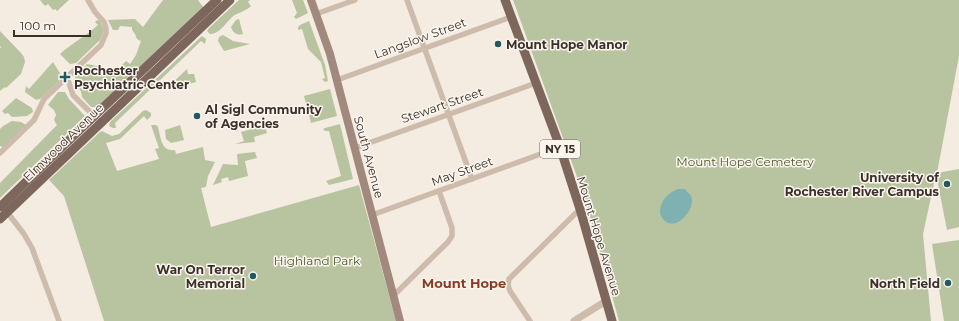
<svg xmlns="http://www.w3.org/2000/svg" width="959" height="321" font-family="Montserrat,sans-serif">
	<rect width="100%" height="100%" fill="#f4ebe1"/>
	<g fill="#b8c4a0">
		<polygon points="40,0 69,0 57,11 55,9 53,10 48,4 45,6"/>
		<path d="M 163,0 L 198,0 L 204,8 L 97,107 L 91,107 L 82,97 C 82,88 74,85 75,76 L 87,64 L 97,66 L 107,75 L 109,72 L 114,73 L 126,61 L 130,64 L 136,55 L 141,41 L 137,39 L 135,34 L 132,30 L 132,27 L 120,26 L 118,30 L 113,30 L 108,20 L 135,19 L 143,27 Z"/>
		<path d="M 239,0 L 250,0 L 248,2 L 251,6 C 245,12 238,12 232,17 C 226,23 218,35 210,34 L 207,31 L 209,28 Z"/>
		<polygon points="292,0 303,0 308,13 296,19 294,17 297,13"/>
		<polygon points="513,0 959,0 959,56 937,173 959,169 959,227 947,230 936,174 923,234 931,321 619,321 588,209 576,174"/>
		<path d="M 239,19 L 243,34 C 237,36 233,33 231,27 L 236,20 Z"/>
		<path d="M 97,20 L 100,21 L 104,30 L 100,40 L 76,63 L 70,64 L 60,54 C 72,43 86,36 98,25 L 95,22 Z"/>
		<polygon points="309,21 325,65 328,81 325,82 322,79 325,78 321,62 308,49 302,29 298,30 298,27 300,25"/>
		<polygon points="0,31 21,53 24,57 25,62 21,74 6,88 5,87 0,91 0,49 1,47 0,46"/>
		<polygon points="223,35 233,41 250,44 224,51 218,41 219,37"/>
		<polygon points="202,36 206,39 205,44 201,41 115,123 116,128 113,128 109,126 110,122"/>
		<polygon points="53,62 61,75 59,81 40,99 36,100 25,92 26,86 29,89"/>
		<polygon points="187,69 188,74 194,74 196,82 171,89 168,87"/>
		<polygon points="330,89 337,116 311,123 304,96"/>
		<polygon points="58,92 65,92 69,99 85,116 0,198 0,183 57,125 54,120 56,115 54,110 48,105"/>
		<polygon points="16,98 32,108 33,112 27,116 12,117 8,113 5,114 2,111"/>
		<path d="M 146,110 L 151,113 L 151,116 L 147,120 L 144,116 L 120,139 L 106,143 L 117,171 L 159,159 L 155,149 L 159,148 L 151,125 L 156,125 L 158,127 C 161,138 161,152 175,150 L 176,154 L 203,147 L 205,160 L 215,162 L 208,176 L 206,187 L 201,188 L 211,227 L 359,185 L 396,321 L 104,321 L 64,196 L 49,180 L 100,132 L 102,131 L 112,136 L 119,134 L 143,111 Z"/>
		<polygon points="12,121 21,122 26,125 3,147 0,146 0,129 3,126"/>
		<polygon points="340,124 353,179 329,185 326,181 341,176 329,131 325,131 323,129 325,128"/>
		<polygon points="180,125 184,140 171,143 166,139 165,130"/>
		<polygon points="264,125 267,133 254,137 255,142 235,144 244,141 241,132"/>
		<polygon points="255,152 257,158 245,161 248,176 229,181 228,177 221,179 222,182 213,185 223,164 238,165 237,154"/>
		<polygon points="959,240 959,321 944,321 932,244"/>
	</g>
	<path fill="#7fb0b2" d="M 678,189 L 685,189 C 687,192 690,194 691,196 C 695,205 686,218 678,222 C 667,228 657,216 661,206 C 664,197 669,193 678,189 Z"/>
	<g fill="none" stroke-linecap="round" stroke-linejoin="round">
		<g stroke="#cdbbac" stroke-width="5.5">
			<polyline points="407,0 472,179"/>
			<polyline points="316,14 355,0"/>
			<polyline points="67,77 73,95 100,122"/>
			<polyline points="337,80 511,17"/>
			<polyline points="355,148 536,83"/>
			<polyline points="0,153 34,120 44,99 101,45 106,33 106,28 104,22 95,12 88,0"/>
			<polyline points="7,212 24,234 32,248 59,321"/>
			<polyline points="372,215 560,147"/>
			<polyline points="393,296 448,242 452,236 452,228 439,191"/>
			<polyline points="530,321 510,291 508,285 509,279 580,209"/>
		</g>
		<polyline stroke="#cdbbac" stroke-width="7" points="574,321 606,301"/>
		<polyline stroke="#a18a7d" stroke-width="8" points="311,0 330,54 400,321"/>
		<g stroke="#7d675c" stroke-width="9">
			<polyline points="505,0 560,147 580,209 612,321"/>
			<polyline points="0,207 94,116 217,0"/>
			<polyline points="0,219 230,0"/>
		</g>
	</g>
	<g fill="#1f5a5e" stroke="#fbf5ee" stroke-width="1.5">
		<circle cx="498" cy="44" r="4"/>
		<path d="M63 71h4v4h4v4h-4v4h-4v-4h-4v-4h4z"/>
		<circle cx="197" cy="116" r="4"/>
		<circle cx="947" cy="184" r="4"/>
		<circle cx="253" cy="276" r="4"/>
		<circle cx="948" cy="283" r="4"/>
	</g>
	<g text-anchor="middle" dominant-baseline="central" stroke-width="3" stroke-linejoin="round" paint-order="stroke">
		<rect fill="#fbf5ee" stroke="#756b66" stroke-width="1" x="540" y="140" width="40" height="18" rx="3"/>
		<g font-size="11" font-weight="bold" fill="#3b302b">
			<text x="560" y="149">NY 15</text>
		</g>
		<g font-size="12" fill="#3b302b" stroke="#fbf5ee">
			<text transform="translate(420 38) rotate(-20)">Langslow Street</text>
			<text transform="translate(442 105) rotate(-19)">Stewart Street</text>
			<text transform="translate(63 142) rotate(-44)">Elmwood Avenue</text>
			<text transform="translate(369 157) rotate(75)">South Avenue</text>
			<text transform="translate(462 171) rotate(-20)">May Street</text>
			<text transform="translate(599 236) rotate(73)">Mount Hope Avenue</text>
		</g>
		<g font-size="12" font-weight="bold" fill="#3b302b" stroke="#fbf5ee" text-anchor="start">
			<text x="506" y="44">Mount Hope Manor</text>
			<text x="74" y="70">Rochester<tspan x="74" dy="14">Psychiatric Center</tspan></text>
			<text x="205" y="109">Al Sigl Community<tspan x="205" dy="14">of Agencies</tspan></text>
			<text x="939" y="177" text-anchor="end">University of<tspan x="939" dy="14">Rochester River Campus</tspan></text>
			<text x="245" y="269" text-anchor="end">War On Terror<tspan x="245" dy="14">Memorial</tspan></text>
			<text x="940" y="283" text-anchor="end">North Field</text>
		</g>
		<g font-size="12" fill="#4a5a2e" stroke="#fbf5ee">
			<text x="745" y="161">Mount Hope Cemetery</text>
			<text x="317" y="260">Highland Park</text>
		</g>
		<g font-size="13" font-weight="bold" fill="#8c3b22" stroke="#fbf5ee">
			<text x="464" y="283">Mount Hope</text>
		</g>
	</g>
	<path d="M14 30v6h76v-6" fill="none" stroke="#3b302b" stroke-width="2"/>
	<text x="20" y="30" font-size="12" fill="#3b302b" stroke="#fbf5ee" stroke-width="3" paint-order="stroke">100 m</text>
</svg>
